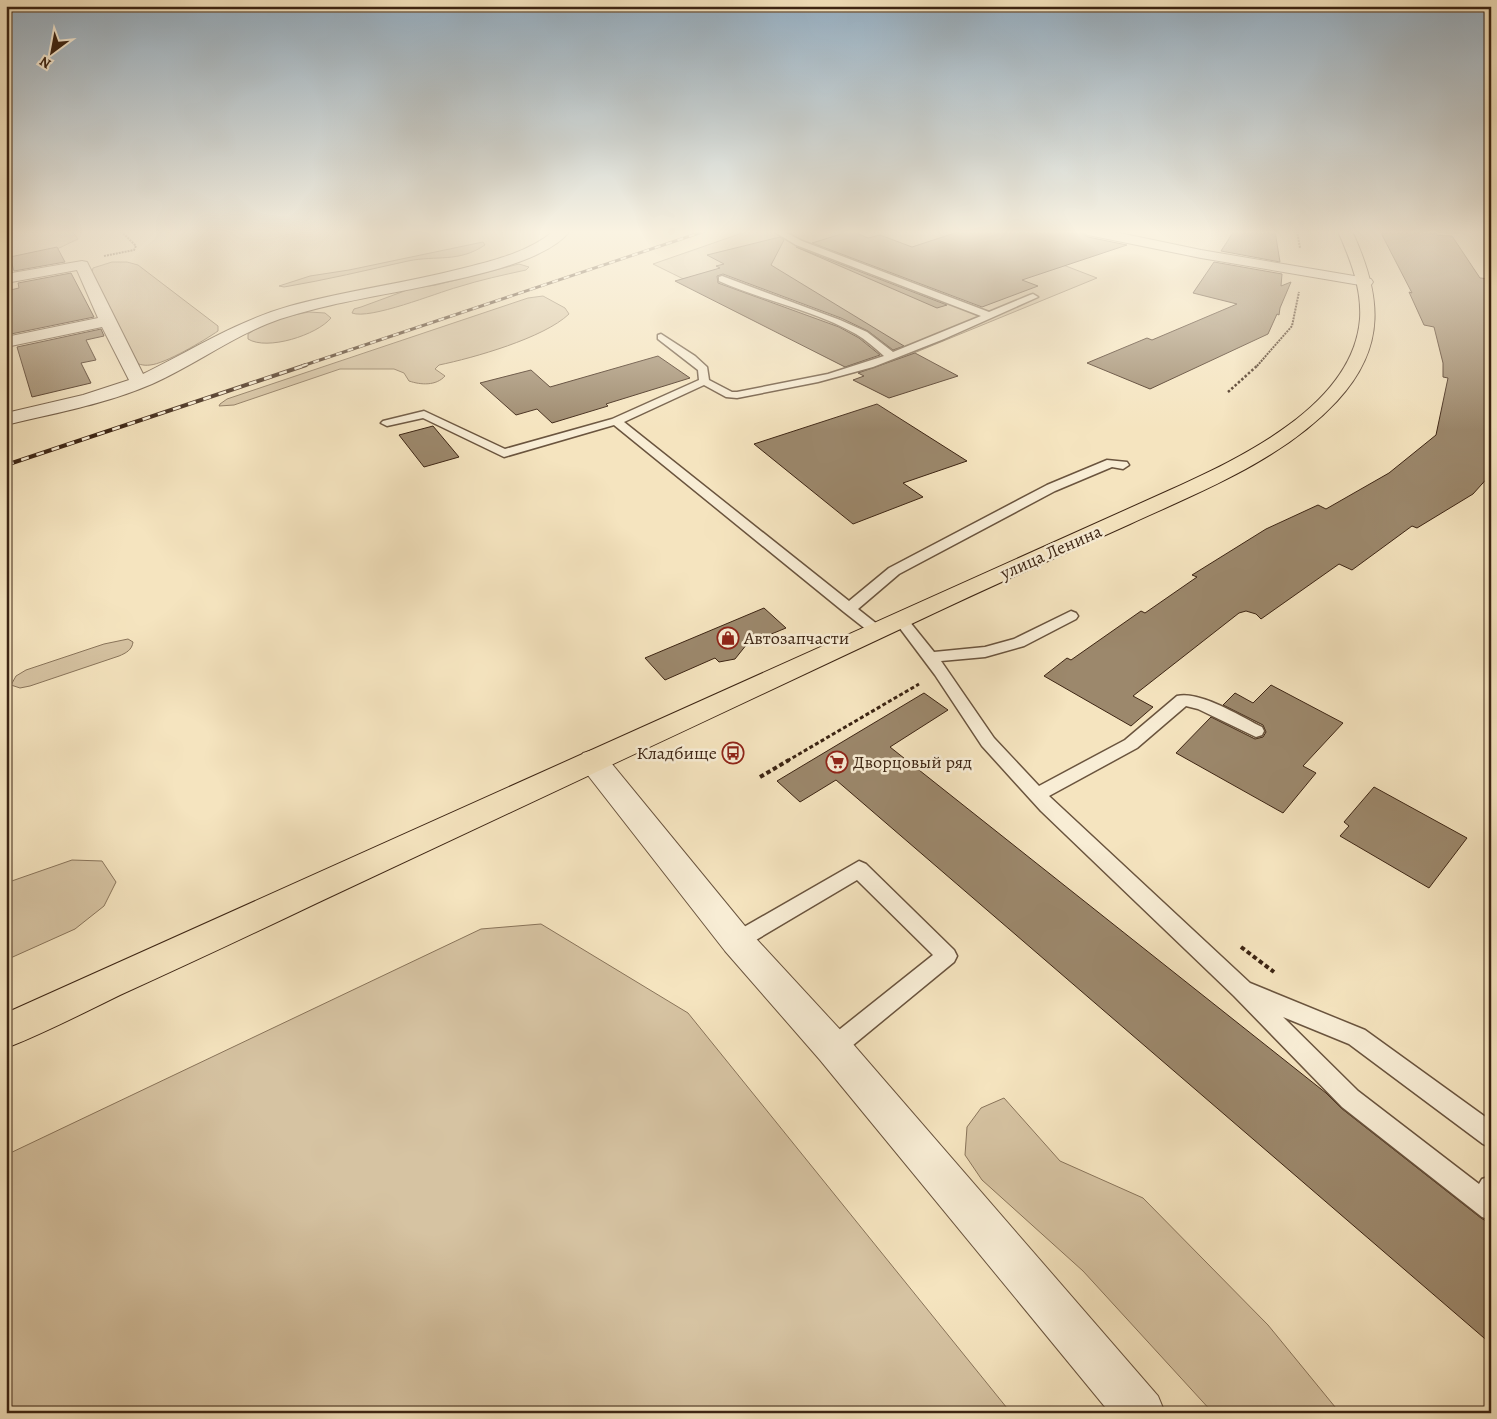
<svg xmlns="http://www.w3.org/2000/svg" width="1497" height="1419" font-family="Alegreya,serif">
	<rect width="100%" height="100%" fill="#f5e4bf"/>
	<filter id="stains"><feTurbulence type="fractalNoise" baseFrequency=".004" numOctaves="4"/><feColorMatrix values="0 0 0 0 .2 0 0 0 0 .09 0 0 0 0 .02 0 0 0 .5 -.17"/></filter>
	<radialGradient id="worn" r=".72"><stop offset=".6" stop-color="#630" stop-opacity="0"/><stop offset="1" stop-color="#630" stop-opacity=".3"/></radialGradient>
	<g fill="#d6c3a2" stroke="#89745a">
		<polygon points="6,231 72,231 78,239 55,250 6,258"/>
		<polygon points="748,231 975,231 1097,278 870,371 653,264"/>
		<path d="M 483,242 L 485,245 C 458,263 437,255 408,261 C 367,270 326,280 284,287 L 279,286 L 310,276 L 349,270 Z"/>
		<path d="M 112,262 L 127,262 L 138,265 L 218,326 L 218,331 C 205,340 165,364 150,365 C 143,366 138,364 131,361 L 92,272 L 93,268 Z"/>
		<path d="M 519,264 L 529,267 L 526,270 C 503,275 480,280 458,287 C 436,293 370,320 352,313 L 354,309 L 361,307 L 410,289 L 436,285 Z"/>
		<path d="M 543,296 L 565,308 L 569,314 C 544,338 473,358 439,365 L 435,369 L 445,376 C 436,386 421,385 409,381 L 404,373 L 394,369 L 340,369 L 234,405 L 219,406 L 220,404 L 227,399 L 528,298 Z"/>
		<path d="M 309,312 L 325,313 L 331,318 C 317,335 267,351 248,339 L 248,334 C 267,321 287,316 309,312 Z"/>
		<path d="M 128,639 L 133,642 C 132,650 126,653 119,656 L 30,686 L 20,688 L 11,685 L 16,676 L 26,670 L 104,644 Z"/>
		<polygon points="72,860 102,861 116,882 104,906 75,929 6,960 6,883"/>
		<polygon points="541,924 688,1013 1011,1413 6,1413 6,1155 481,929"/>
		<polygon points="1004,1098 1060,1161 1143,1198 1268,1325 1340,1413 1213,1413 1083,1271 982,1180 965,1155 967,1127 981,1108"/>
	</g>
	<g fill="#9c886c" stroke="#3c2413">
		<polygon points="851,231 868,238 880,235 912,247 961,231 1079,231 1088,237 1127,245 1022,280 1038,286 982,307 812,243"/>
		<polygon points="1234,231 1275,231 1280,262 1221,251"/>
		<polygon points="1380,231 1435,231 1437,235 1452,236 1480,278 1491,279 1491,474 1473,494 1417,528 1412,526 1352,570 1339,564 1261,619 1256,614 1246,611 1239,613 1133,696 1153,707 1131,726 1044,676 1067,658 1071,660 1141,611 1145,613 1197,577 1192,575 1266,529 1318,505 1326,509 1389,473 1436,435 1448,378 1443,377 1443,363 1434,327 1424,325 1409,292 1412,293"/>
		<polygon points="780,237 784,240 771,265 904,346 893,350 868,331 841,318 723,274 717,276 718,283 839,327 859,338 880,355 845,367 675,281 720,268 716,266 724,264 707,255"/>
		<polygon points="57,247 65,262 14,271 10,257"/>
		<polygon points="796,247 947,305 937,308"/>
		<polygon points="1214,262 1282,274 1281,286 1291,282 1280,308 1279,315 1277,314 1268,334 1150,389 1087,363 1147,338 1152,340 1237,304 1193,293"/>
		<polygon points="71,273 94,317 6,335 6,291 19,288 18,283"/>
		<polygon points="101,329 104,336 86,340 96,360 81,363 91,383 32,397 17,347"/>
		<polygon points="915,353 958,376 889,398 853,380 864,376 858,373"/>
		<polygon points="658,356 690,378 606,404 608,406 552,423 537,409 516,415 480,383 531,370 550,387"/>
		<polygon points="877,404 967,461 903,483 923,497 853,524 754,444"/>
		<polygon points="433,426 459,457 424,467 399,435"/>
		<polygon points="764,608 786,628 747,644 735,659 719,662 715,658 665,680 645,658"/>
		<polygon points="1271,685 1343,723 1303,766 1316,773 1283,813 1176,753 1211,717 1255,739 1263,737 1266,732 1263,725 1223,705 1235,693 1253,703"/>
		<polygon points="924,693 948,710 890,747 1326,1093 1341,1108 1481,1218 1491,1224 1491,1344 836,780 800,802 777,781"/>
		<polygon points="1374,787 1467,838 1429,888 1340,836 1349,826 1344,822"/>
	</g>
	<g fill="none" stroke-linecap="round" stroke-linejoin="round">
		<g stroke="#6a543e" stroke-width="3">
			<g id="lane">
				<path d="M 773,231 L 783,231 L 802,241 L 989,312 L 1030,295 L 1033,294 L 1038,297 L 944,339 L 873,367 L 818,382 L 737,398 L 726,397 L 704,385 L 624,422 L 849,601 L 889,568 L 1047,485 L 1107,460 L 1127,462 L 1129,465 L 1123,469 L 1112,467 L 1055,491 L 899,574 L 858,609 L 882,628 L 884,631 L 882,634 L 872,634 L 844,612 L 614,425 L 504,457 L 423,418 L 387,426 L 381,423 L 383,421 L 424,411 L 505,449 L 612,419 L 699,380 L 698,370 L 658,339 L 658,335 L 661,334 L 695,356 L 707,367 L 709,380 L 732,392 L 737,392 L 828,374 L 884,356 C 875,348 866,340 856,334 C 814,310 764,301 719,281 L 719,277 L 722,276 L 840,320 L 867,332 L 893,352 L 981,316 L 796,245 Z"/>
				<path d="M 1071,611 L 1076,613 L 1078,616 L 1076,619 L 1024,646 L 985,657 L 941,661 L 994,738 L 1039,786 L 1125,740 L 1177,696 C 1199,690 1242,717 1262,727 L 1264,731 L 1262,735 L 1256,737 L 1198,709 L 1186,706 L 1137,748 L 1049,796 L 1250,983 L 1365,1030 L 1491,1121 L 1491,1148 L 1483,1144 L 1349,1044 L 1283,1017 L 1358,1091 L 1479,1184 L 1482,1179 L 1491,1176 L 1491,1220 L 1482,1217 L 1342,1107 L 1234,996 L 1041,811 L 982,746 L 935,675 L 893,619 L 895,616 L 905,616 L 934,652 L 985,647 L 1014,639 Z"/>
				<polygon points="859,861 866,864 954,950 957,956 954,962 841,1055 833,1058 825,1055 822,1048 825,1041 933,955 857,880 744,947 737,950 730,947 727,941 730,935"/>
			</g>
		</g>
		<g stroke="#6a543e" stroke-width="2">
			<g id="street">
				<path d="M 554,231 L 570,231 C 546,262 468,277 431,285 C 380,296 329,303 280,319 C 234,335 195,365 152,384 C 106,404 55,413 6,425 L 6,413 L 83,395 L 129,380 L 102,327 L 6,347 L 6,337 L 98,318 L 77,270 L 6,283 L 6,274 L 82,261 L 87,262 L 143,374 C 192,350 237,321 290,306 C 348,290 407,283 464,268 C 496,260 528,252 554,231 Z"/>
				<polygon points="1081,231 1110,231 1201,250 1366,278 1371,279 1373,282 1371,285 1366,286 1201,258 1088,235"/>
				<polygon points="593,750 603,753 749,931 846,1036 1158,1396 1165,1413 1110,1413 820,1060 725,951 583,769 578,761 583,753"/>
			</g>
		</g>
		<g stroke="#3c2413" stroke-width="2">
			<path id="primary" d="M 1338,231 L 1352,231 C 1381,294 1388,346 1337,401 C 1282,460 1202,491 1130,524 C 1061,555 992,586 924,618 C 722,713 520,808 317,903 C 252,934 186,965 120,995 C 83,1013 45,1033 6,1048 L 6,1013 L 1170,490 C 1240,458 1353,406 1360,319 C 1362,288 1350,259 1338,231 Z"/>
		</g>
		<g stroke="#3c2413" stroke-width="2" stroke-dasharray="2 1" stroke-linecap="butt">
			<polyline points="1297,231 1300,248"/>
			<polyline points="104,256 134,250 136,246 121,231"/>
			<polyline points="1257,366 1292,326 1299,292"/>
		</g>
		<polyline stroke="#3c2413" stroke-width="2.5" stroke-dasharray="2.5 2" stroke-linecap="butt" points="1228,392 1258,365"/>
		<polyline stroke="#3c2413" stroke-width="3" stroke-dasharray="4 2.5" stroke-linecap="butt" points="787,761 919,684"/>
		<g stroke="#3c2413" stroke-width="4" stroke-dasharray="4.5 3" stroke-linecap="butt">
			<polyline points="760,777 789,760"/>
			<polyline points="1241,947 1274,972"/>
		</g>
		<use href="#lane" fill="#f8edd5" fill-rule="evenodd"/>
		<use href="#street" fill="#f8edd5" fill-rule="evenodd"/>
		<use href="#primary" fill="#f5e4bf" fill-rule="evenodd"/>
		<g stroke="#3c2413" stroke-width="3">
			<polyline id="rail-far1" points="302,366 705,231"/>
		</g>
		<g stroke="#3c2413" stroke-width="4">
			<polyline id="rail" points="6,465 306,365"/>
		</g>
		<use href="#rail-far1" stroke="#f8edd5" stroke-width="2" stroke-dasharray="6" stroke-linecap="butt"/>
		<use href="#rail" stroke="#f8edd5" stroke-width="2.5" stroke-dasharray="8" stroke-linecap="butt"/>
	</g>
	<linearGradient id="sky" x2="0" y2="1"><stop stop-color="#94adc0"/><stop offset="0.54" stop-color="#faf3e2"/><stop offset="1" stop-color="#faf3e2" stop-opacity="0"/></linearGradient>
	<rect width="1497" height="430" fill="url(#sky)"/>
	<defs>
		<g id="shop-ring" transform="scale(1.125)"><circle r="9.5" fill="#f8edd5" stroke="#8f2418" stroke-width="1.5"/><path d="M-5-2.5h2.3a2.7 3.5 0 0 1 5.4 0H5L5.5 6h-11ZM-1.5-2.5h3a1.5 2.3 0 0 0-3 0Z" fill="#8f2418"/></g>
		<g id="bus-ring" transform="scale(1.125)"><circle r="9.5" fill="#f8edd5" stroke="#8f2418" stroke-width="1.5"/><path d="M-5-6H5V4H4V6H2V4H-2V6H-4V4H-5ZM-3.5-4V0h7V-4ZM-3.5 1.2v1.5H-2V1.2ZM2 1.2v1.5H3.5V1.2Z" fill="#8f2418"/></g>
		<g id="supermarket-ring" transform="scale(1.125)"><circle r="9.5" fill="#f8edd5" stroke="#8f2418" stroke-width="1.5"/><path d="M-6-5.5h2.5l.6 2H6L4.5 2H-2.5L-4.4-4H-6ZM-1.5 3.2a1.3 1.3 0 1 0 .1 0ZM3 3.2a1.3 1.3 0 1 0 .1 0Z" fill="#8f2418"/></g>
	</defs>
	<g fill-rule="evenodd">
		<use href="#shop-ring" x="728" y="638"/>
		<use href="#bus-ring" x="733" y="753"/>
		<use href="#supermarket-ring" x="837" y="762"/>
	</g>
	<g text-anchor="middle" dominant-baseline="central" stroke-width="5" stroke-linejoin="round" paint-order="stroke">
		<g font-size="18" fill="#3c2413" stroke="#f8edd5">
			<text transform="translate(1051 552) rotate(-24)">улица Ленина</text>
		</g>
		<g font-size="18" fill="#3c2413" stroke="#f8edd5" text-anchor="start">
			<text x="744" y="638">Автозапчасти</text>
			<text x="717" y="753" text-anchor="end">Кладбище</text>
			<text x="853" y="762">Дворцовый ряд</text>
		</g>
	</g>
	<rect width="1497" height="1419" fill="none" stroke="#f5e4bf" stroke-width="25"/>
	<rect x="8" y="8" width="1482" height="1404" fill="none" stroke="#3c2413" stroke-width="2.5"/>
	<rect x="12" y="12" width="1472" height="1394" fill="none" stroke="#3c2413"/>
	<g transform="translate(52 52) rotate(212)" stroke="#f8edd5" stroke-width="4" paint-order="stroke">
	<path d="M0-4L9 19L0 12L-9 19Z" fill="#3c2413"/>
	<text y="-8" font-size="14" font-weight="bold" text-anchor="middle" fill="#3c2413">N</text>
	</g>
	<rect width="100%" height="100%" filter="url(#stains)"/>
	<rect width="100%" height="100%" fill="url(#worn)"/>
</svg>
